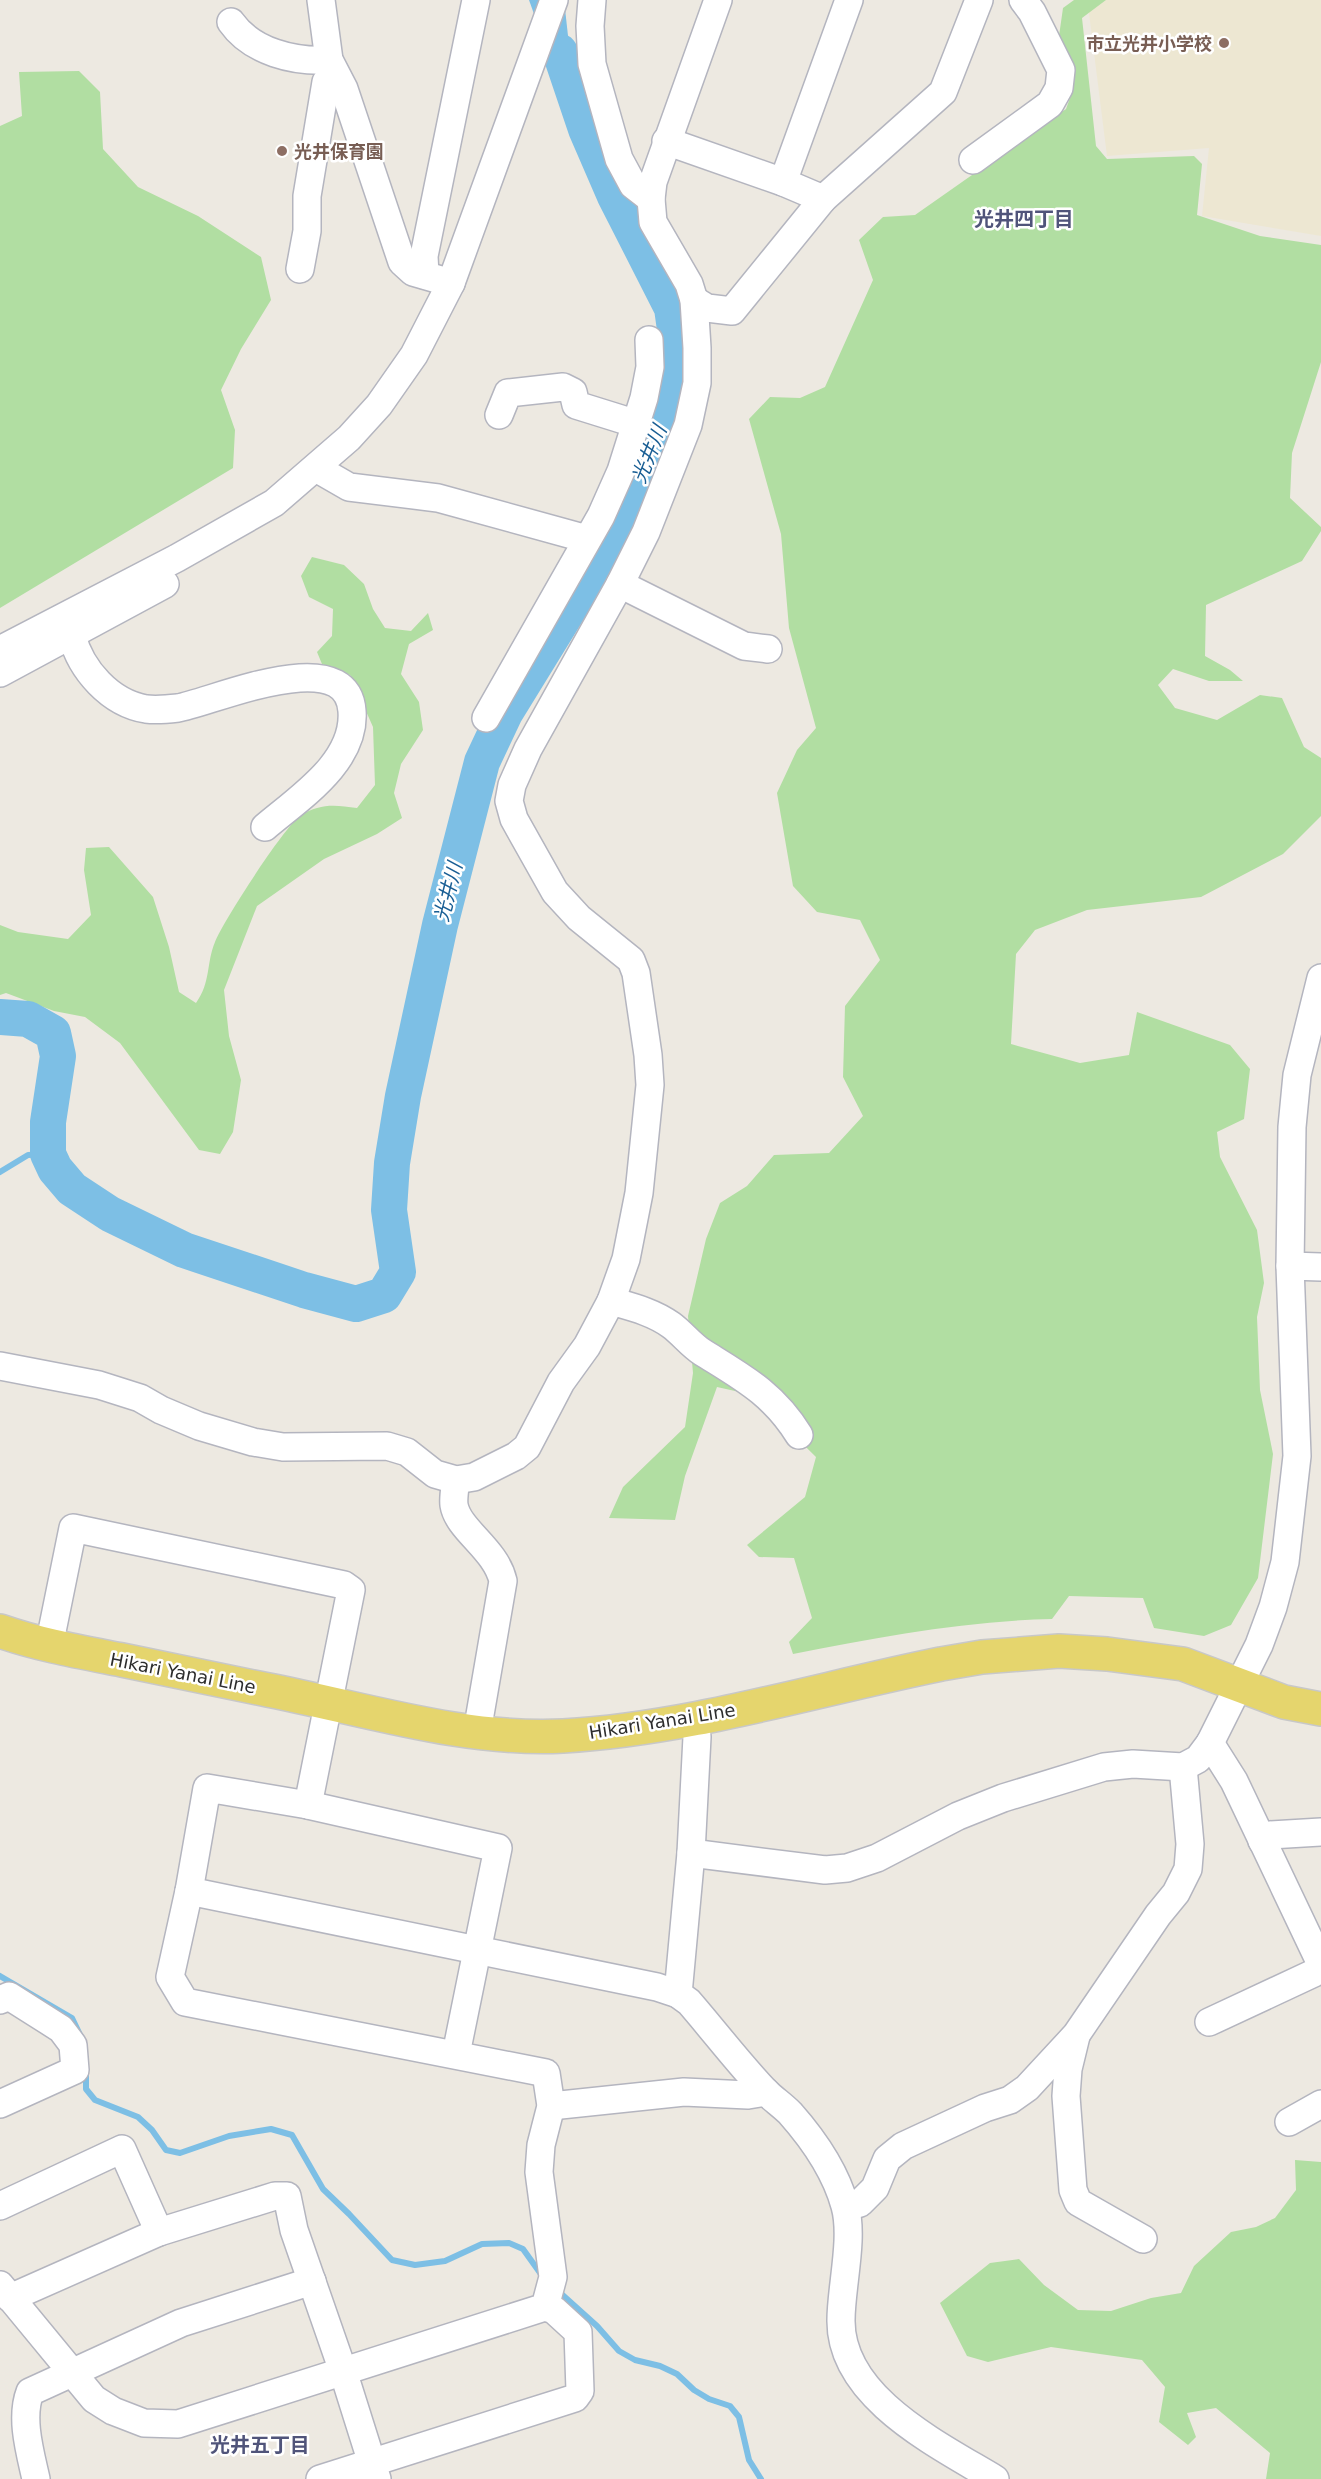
<svg xmlns="http://www.w3.org/2000/svg" width="1321" height="2479" font-family="'DejaVu Sans','Noto Sans JP',sans-serif">
	<rect width="100%" height="100%" fill="#ede9e1"/>
	<polygon fill="#ede7d2" points="1095,0 1321,0 1321,236 1202,216 1209,148 1107,156 1088,5"/>
	<g fill="#b1dea2">
		<path d="M 1074,0 L 1106,0 L 1082,18 L 1096,146 L 1107,159 L 1194,156 L 1202,164 L 1197,215 L 1260,236 L 1321,245 L 1321,362 L 1292,453 L 1290,498 L 1321,527 L 1321,531 L 1302,561 L 1206,605 L 1205,656 L 1230,670 L 1243,681 L 1209,681 L 1173,669 L 1158,685 L 1175,708 L 1217,720 L 1260,695 L 1282,698 L 1304,747 L 1321,758 L 1321,816 L 1283,854 L 1201,897 L 1087,910 L 1035,930 L 1016,954 L 1011,1044 L 1080,1063 L 1129,1055 L 1137,1012 L 1230,1045 L 1250,1069 L 1244,1119 L 1217,1132 L 1220,1157 L 1257,1230 L 1264,1283 L 1257,1317 L 1260,1390 L 1273,1454 L 1258,1578 L 1231,1625 L 1204,1636 L 1154,1628 L 1143,1598 L 1069,1596 L 1052,1619 C 964,1621 879,1637 793,1654 L 789,1642 L 812,1618 L 794,1558 L 759,1557 L 747,1545 L 805,1497 L 816,1457 L 753,1395 L 717,1387 L 685,1476 L 675,1520 L 609,1518 L 623,1487 L 685,1427 L 693,1373 L 688,1316 L 706,1239 L 720,1203 L 747,1186 L 774,1155 L 829,1153 L 863,1116 L 843,1077 L 845,1006 L 880,960 L 860,920 L 817,912 L 793,886 L 777,793 L 797,750 L 816,728 L 789,628 L 781,534 L 749,419 L 770,397 L 800,398 L 825,387 L 873,280 L 859,240 L 883,217 L 915,215 L 1066,109 L 1074,87 L 1058,43 L 1063,8 Z"/>
		<polygon points="79,71 100,92 103,149 138,187 198,216 261,257 271,300 241,349 221,390 235,430 233,468 0,608 0,126 22,116 19,72"/>
		<path d="M 312,557 L 344,565 L 364,584 L 373,609 L 385,628 L 411,631 L 428,613 L 433,630 L 409,644 L 401,674 L 419,702 L 423,730 L 401,764 L 394,793 L 402,818 L 377,834 L 324,859 L 257,906 L 224,990 L 229,1036 L 241,1080 L 233,1132 L 220,1154 L 199,1150 L 120,1043 L 85,1017 L 54,1011 L 6,993 L 0,995 L 0,925 L 18,932 L 68,939 L 91,915 L 84,870 L 86,848 L 109,847 L 153,897 L 169,947 L 179,992 L 196,1003 C 211,982 206,964 215,942 C 222,923 284,827 300,816 C 320,803 335,805 357,808 L 375,785 L 373,727 L 350,675 L 322,664 L 317,652 L 332,636 L 333,609 L 309,597 L 301,576 Z"/>
		<polygon points="1295,2160 1321,2162 1321,2479 1266,2479 1270,2453 1216,2408 1187,2413 1196,2437 1188,2445 1159,2422 1165,2387 1142,2360 1051,2347 988,2362 967,2356 940,2303 990,2263 1019,2259 1044,2285 1078,2310 1111,2311 1151,2298 1181,2293 1194,2266 1231,2232 1256,2227 1275,2218 1296,2190"/>
	</g>
	<polygon fill="#7dbfe5" points="529,0 564,0 575,98 553,67"/>
	<g fill="none" stroke-linecap="round" stroke-linejoin="round">
		<g stroke="#7dbfe5" stroke-width="6">
			<polyline points="0,1172 28,1155 48,1154"/>
			<polyline points="0,1976 72,2018 82,2039"/>
			<polyline points="86,2069 86,2089 95,2100 138,2117 152,2130 166,2150 180,2153 229,2136 271,2129 292,2135 323,2189 349,2214 392,2260 415,2265 445,2261 482,2244 509,2243 523,2249 543,2277"/>
			<polyline points="557,2290 597,2326 619,2351 635,2360 660,2366 677,2374 694,2390 709,2399 730,2406 739,2417 749,2460 761,2479"/>
		</g>
		<polyline stroke="#7dbfe5" stroke-width="36" points="0,1017 28,1019 53,1033 58,1056 48,1122 48,1154 55,1169 72,1189 110,1214 184,1250 304,1290 356,1304 384,1295 398,1272 389,1210 392,1163 403,1096 440,925 482,762 505,713 622,523 660,432 677,385 678,351 672,308 615,196 586,129 560,52"/>
		<g stroke="#b4b5bf" stroke-width="30">
			<g id="minor">
				<polyline points="321,0 329,60 344,89 402,262 413,272 451,283"/>
				<polyline points="592,0 590,26 592,64 619,159 633,185 651,199"/>
				<path d="M 231,22 C 252,52 294,62 329,60"/>
				<polyline points="666,141 783,182 823,199"/>
				<polyline points="973,160 1050,104 1059,88 1061,70 1032,12 1023,0"/>
				<polyline points="783,182 849,0"/>
				<polyline points="300,269 307,231 307,196 326,82 335,75"/>
				<polyline points="425,275 424,256 476,0"/>
				<polyline points="694,300 707,308 732,311 823,199 943,92 979,0"/>
				<polyline points="499,415 508,393 563,387 573,392 576,405 637,424"/>
				<polyline points="316,468 349,487 438,498 587,539"/>
				<polyline points="620,584 744,646 768,649"/>
				<path d="M 72,636 C 81,670 110,703 146,709 C 155,710 169,709 178,708 C 213,702 347,641 352,711 C 356,762 299,798 265,827"/>
				<polyline points="0,650 177,558 274,503 349,438 379,405 414,355 451,283 554,0"/>
				<polyline points="0,673 165,584"/>
				<polyline points="486,718 601,516 621,471 644,398 650,367 649,340"/>
				<polyline points="1290,1266 1321,1267"/>
				<path d="M 611,1301 C 632,1307 653,1312 671,1325 C 682,1333 691,1345 702,1352 C 742,1377 773,1393 799,1435"/>
				<polyline points="0,1366 99,1385 140,1398 161,1410 199,1426 253,1442 283,1447 387,1446 407,1452 435,1474 456,1480 474,1477 516,1456 527,1447 561,1382 587,1346 611,1301 626,1259 639,1193 650,1085 648,1055 636,973 631,960 579,918 555,892 514,819 509,801 512,785 528,749 620,584 646,532 688,425 697,383 697,348 694,300 689,284 653,222 651,199 653,182 718,0"/>
				<path d="M 456,1480 C 455,1488 453,1497 454,1505 C 458,1530 496,1549 503,1581 L 477,1732"/>
				<polyline points="49,1646 73,1528 344,1585 351,1590 308,1805"/>
				<polyline points="1210,1743 1234,1781 1321,1964"/>
				<polyline points="1262,1841 1270,1835 1321,1832"/>
				<polyline points="691,1853 825,1870 847,1868 877,1858 958,1816 1003,1798 1104,1767 1133,1764 1183,1767 1198,1759 1210,1743 1259,1645 1273,1607 1285,1562 1297,1456 1290,1266 1292,1127 1297,1075 1321,978"/>
				<path d="M 189,1891 L 657,1987 L 678,1994 L 689,2002 C 715,2032 739,2064 766,2092 C 773,2099 782,2105 790,2113 C 813,2139 836,2173 845,2206 C 854,2238 841,2287 841,2320 C 840,2397 937,2444 995,2479"/>
				<polyline points="678,1994 691,1853 697,1737 695,1718"/>
				<polyline points="0,2000 9,1996 61,2029 73,2045 75,2070 0,2104"/>
				<polyline points="1209,2022 1314,1973 1321,1965"/>
				<polyline points="1076,2036 1068,2069 1066,2096 1073,2190 1078,2202 1143,2239"/>
				<polyline points="551,2106 684,2092 748,2095 766,2092"/>
				<polyline points="1289,2122 1321,2104"/>
				<polyline points="0,2206 122,2149 159,2232"/>
				<polyline points="846,2207 860,2203 875,2188 887,2159 903,2146 985,2108 1010,2100 1027,2088 1076,2035 1158,1915 1176,1893 1188,1869 1190,1844 1183,1767"/>
				<polyline points="0,2285 94,2399 113,2411 144,2423 178,2424 545,2307 553,2277 539,2172 541,2145 551,2106 546,2073 185,2002 170,1977 189,1891 207,1788 308,1805 498,1848 456,2054"/>
				<polyline points="10,2298 159,2232 275,2196 287,2196 294,2230 343,2371 377,2479"/>
				<path d="M 36,2479 C 30,2452 20,2418 30,2392 L 181,2323 L 312,2281"/>
				<polyline points="320,2479 575,2398 580,2391 578,2332 554,2310 545,2307"/>
			</g>
		</g>
		<g stroke="#c8c8c8" stroke-width="36">
			<path id="major" d="M 0,1631 C 40,1645 81,1652 122,1660 C 170,1670 219,1680 268,1690 C 365,1709 463,1741 563,1736 C 690,1729 817,1689 941,1664 L 982,1657 L 1059,1651 L 1107,1654 L 1183,1664 L 1284,1702 L 1321,1709"/>
		</g>
		<use href="#minor" stroke="#fff" stroke-width="27"/>
		<use href="#major" stroke="#e5d56d" stroke-width="33"/>
	</g>
	<g fill="#8d6e63" stroke="#fff" stroke-width="2">
		<circle cx="1224" cy="43" r="6"/>
		<circle cx="282" cy="151" r="6"/>
	</g>
	<g text-anchor="middle" dominant-baseline="central" stroke-width="5" stroke-linejoin="round" paint-order="stroke">
		<g font-size="18" font-weight="bold" fill="#785e54" stroke="#fff" text-anchor="end">
			<text x="1212" y="43">市立光井小学校</text>
			<text x="294" y="151" text-anchor="start">光井保育園</text>
		</g>
		<g font-size="18" fill="#2d2d2d" stroke="#fff">
			<text transform="translate(183 1673) rotate(11)">Hikari Yanai Line</text>
			<text transform="translate(662 1721) rotate(-9)">Hikari Yanai Line</text>
		</g>
		<g font-size="20" font-weight="bold" fill="#50547a" stroke="#fff">
			<text x="1024" y="219">光井四丁目</text>
			<text x="260" y="2445">光井五丁目</text>
		</g>
		<g font-size="20" font-style="italic" fill="#195e94" stroke="#fff">
			<text transform="translate(649 454) rotate(-68)">光井川</text>
			<text transform="translate(448 892) rotate(-76)">光井川</text>
		</g>
	</g>
</svg>
